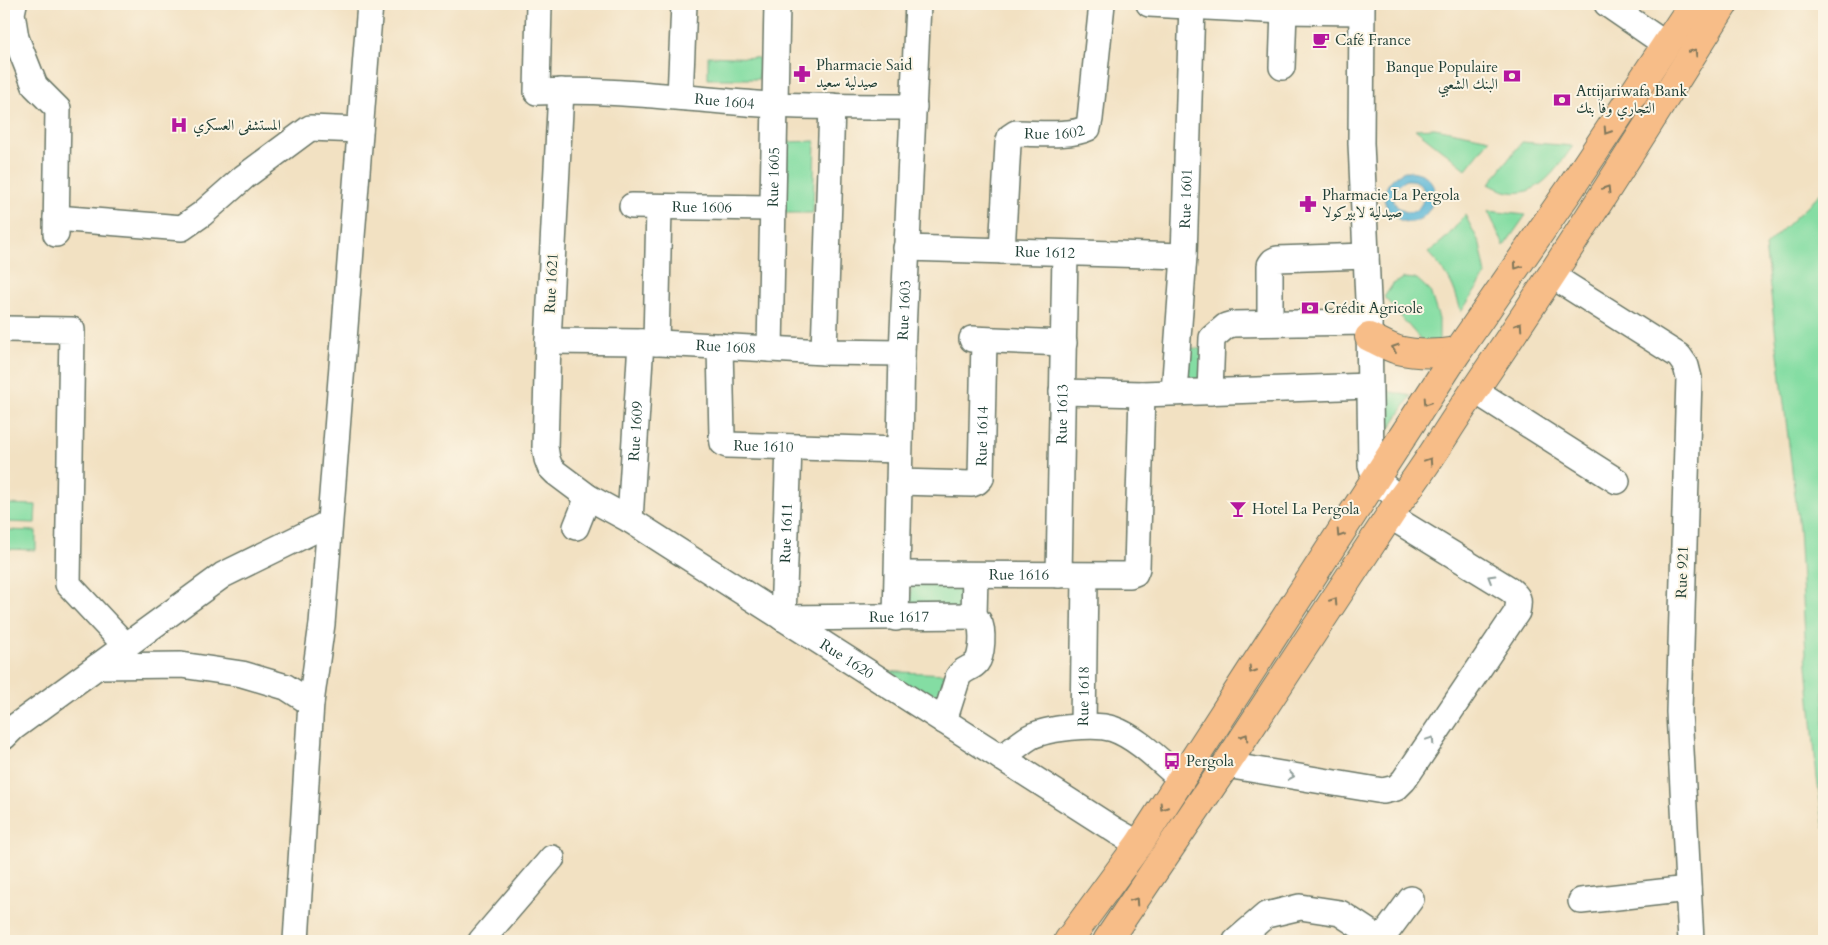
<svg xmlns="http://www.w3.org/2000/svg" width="1828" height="945" font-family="Cardo,Amiri,serif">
	<rect width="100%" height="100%" fill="#fcf5e5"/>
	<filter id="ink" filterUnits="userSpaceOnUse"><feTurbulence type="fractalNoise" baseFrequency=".02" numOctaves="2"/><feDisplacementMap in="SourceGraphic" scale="10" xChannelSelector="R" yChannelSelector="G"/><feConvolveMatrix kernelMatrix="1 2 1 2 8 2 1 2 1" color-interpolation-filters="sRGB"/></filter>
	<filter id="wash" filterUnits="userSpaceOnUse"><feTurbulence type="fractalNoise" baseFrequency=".0096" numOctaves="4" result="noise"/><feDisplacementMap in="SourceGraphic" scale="20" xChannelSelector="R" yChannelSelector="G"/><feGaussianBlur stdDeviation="1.12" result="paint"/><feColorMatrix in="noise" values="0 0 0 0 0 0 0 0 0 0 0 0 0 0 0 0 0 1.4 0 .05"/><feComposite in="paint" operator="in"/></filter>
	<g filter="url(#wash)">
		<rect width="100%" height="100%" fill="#f2e1c2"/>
		<g fill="#84dda3" stroke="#528d6c">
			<polygon points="708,56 759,58 759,79 708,79"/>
			<polygon points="1435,128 1490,139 1466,169 1415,129"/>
			<polygon points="815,141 813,213 784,213 787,142"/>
			<path d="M 1522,142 L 1573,146 C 1551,177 1530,208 1489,184 Z"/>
			<polygon points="1824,190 1824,828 1817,778 1806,654 1799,528 1765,246"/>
			<polygon points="1488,211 1526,215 1504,246"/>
			<path d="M 1465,215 L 1480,244 L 1486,275 L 1461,312 C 1454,284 1448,274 1428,253 L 1447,237 Z"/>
			<polygon points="1404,278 1417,279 1430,291 1439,319 1439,351 1427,347 1384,297 1393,284"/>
			<polygon points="1181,347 1203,349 1200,382 1179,380"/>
			<polygon points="1367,387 1411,396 1366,464"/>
			<polygon points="4,504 36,505 35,523 4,522"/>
			<polygon points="4,530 36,531 36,550 4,549"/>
			<polygon points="911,584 967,585 967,610 911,610"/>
			<polygon points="875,671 949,674 939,703"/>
		</g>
		<path fill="#59b6d7" stroke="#3c7a86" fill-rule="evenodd" d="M 1405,171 C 1461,170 1425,247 1392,214 C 1376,198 1387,178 1405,171 ZM 1406,180 C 1438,178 1422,226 1399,208 C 1388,199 1394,185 1406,180 Z"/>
	</g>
	<g filter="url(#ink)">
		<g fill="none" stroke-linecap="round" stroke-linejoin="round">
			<g stroke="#697666" stroke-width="28">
				<g id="minor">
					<polyline points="14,4 12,13 16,38 35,86 58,109 56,234"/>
					<path id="s1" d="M 539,4 L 537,92 C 616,88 694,100 773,105 C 820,107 867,107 914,107"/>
					<polyline points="1149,4 1284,11 1361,12"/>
					<polyline points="1362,4 1361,143 1369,322 1371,466 1376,479 1400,500"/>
					<polyline points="1607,4 1665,44"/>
					<polyline points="1282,67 1284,11"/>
					<path id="s2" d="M 561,91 L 548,341 L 545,447 L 547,459 L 550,467 L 556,473 L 588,497 L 630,520 L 1116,831 L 1139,844"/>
					<polyline points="680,97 684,4"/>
					<path id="s3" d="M 632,206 L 773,208"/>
					<polyline points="56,218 182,228 202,214 244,177 310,128 360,130"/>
					<path id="s4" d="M 906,248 L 1184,256"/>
					<path id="s5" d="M 1002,251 L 1008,144 L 1010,137 L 1016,133 C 1037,133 1069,137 1088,128 L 1090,119 L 1102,4"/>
					<polyline points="1553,274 1565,284 1679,356 1686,366 1689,378 1679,712 1691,941"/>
					<polyline points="1270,323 1270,265 1273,261 1277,259 1366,256"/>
					<polyline points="4,329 72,330 68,584 126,646"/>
					<polyline points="972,339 1064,343"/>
					<path id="s6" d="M 548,341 L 641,342 L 824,352 L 902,353"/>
					<polyline points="656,343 659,207"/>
					<path id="s7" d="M 720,346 L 722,437 L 723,443 L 727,445 L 899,450"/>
					<path id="s8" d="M 770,349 L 777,4"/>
					<polyline points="824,352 832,106"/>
					<polyline points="1474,390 1617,481"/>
					<polyline points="1062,392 1142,394 1369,386"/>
					<path id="s9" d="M 1174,392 L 1184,256 L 1192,5"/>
					<polyline points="1210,392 1212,338 1226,326 1233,324 1369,322"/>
					<path id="s10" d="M 899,482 L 972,484 L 977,482 L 981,478 L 984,340"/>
					<path id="s11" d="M 630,520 L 641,342"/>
					<polyline points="576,527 588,497"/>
					<path id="s12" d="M 898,574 L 1130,575 L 1135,573 L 1137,568 L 1142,394"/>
					<path id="s13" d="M 1059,575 L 1065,253"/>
					<polyline points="974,616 975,575"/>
					<path id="s14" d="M 783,618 L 974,616"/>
					<path id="s15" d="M 783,618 L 789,447"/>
					<path id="s16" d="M 896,618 L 902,353 L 918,4"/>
					<polyline points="98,666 181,665 242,674 286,687 311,703"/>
					<path d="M 944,721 L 958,677 C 963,668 972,669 977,662 C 982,656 984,630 979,622 C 978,620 976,618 974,616"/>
					<path id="s17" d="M 1083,726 L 1085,576"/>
					<polyline points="4,737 13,728 223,575 329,523"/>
					<path d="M 1002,758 C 1011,751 1020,743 1030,737 C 1047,728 1095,723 1113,729 C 1137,737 1162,763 1181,779"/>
					<path d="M 1226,765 L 1383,791 L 1396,788 L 1404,780 L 1517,612 C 1520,599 1519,597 1509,589 L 1390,516"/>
					<polyline points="1581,901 1688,889"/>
					<polyline points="296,941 311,703 322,624 370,4"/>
					<polyline points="481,941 552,858"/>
					<polyline points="1236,941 1266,915 1300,907 1340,913 1381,940"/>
					<polyline points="1380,941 1411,899"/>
				</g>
			</g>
			<g stroke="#697666" stroke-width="30">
				<g id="major">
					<path d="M 1369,337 C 1378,341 1388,347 1398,350 C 1418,355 1439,354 1458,351"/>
					<polyline points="1068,941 1139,844 1458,351 1570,189 1693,4"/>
					<path d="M 1107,941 L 1226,765 L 1400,500 C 1428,464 1450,425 1476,388 C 1562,262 1643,133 1724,4"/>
				</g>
			</g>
			<use href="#minor" stroke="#fff" stroke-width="25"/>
			<use href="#major" stroke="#f7bd88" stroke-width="28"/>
		</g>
		<defs><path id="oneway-chevron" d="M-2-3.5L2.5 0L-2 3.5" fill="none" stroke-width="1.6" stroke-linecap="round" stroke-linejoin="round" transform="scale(1.25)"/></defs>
		<g stroke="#80775a">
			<use href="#oneway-chevron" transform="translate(1694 52) rotate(-58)"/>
			<use href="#oneway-chevron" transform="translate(1607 131) rotate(123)"/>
			<use href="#oneway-chevron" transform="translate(1607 189) rotate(-58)"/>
			<use href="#oneway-chevron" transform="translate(1517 266) rotate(124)"/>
			<use href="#oneway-chevron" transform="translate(1519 326) rotate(-56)"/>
			<use href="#oneway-chevron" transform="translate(1395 348) rotate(-161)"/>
			<use href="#oneway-chevron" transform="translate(1427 402) rotate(123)"/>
			<use href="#oneway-chevron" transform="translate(1429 461) rotate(-56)"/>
			<use href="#oneway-chevron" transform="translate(1340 534) rotate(123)"/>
			<use href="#oneway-chevron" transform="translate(1334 601) rotate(-57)"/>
			<use href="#oneway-chevron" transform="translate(1252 670) rotate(123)"/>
			<use href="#oneway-chevron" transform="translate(1245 737) rotate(-57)"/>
			<use href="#oneway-chevron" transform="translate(1163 807) rotate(123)"/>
			<use href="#oneway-chevron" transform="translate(1135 901) rotate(-56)"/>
		</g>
		<g stroke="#8f9e9a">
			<use href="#oneway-chevron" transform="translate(1491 578) rotate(-149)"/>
			<use href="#oneway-chevron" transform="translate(1431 740) rotate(-56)"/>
			<use href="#oneway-chevron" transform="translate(1291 776) rotate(9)"/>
		</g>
	</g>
	<defs>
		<g id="cafe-bare" transform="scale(1.35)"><path d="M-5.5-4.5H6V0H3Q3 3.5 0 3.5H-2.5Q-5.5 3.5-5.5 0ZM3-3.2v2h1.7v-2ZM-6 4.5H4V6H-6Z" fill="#b5179e" stroke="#fcf5e5" stroke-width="2.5" paint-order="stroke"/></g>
		<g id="pharmacy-bare" transform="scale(1.35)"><path d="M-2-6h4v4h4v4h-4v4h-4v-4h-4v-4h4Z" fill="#b5179e" stroke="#fcf5e5" stroke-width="2.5" paint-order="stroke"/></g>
		<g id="bank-bare" transform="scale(1.35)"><path d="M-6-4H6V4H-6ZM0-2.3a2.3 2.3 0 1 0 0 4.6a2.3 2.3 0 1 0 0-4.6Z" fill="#b5179e" stroke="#fcf5e5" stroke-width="2.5" paint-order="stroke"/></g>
		<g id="hospital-bare" transform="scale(1.35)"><path d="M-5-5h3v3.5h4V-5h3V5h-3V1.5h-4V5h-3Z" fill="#b5179e" stroke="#fcf5e5" stroke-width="2.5" paint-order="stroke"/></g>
		<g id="bar-bare" transform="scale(1.35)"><path d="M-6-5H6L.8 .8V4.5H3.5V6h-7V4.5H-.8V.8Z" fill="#b5179e" stroke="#fcf5e5" stroke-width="2.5" paint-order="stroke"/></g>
		<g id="bus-bare" transform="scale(1.35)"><path d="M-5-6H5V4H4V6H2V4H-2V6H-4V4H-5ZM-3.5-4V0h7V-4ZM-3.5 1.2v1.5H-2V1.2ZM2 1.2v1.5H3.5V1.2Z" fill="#b5179e" stroke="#fcf5e5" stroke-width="2.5" paint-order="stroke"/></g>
	</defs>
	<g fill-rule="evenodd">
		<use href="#cafe-bare" x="1321" y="40"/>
		<use href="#pharmacy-bare" x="802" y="74"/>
		<use href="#bank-bare" x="1512" y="76"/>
		<use href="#bank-bare" x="1562" y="100"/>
		<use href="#hospital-bare" x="179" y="125"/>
		<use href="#pharmacy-bare" x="1308" y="204"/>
		<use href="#bank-bare" x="1310" y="308"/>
		<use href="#bar-bare" x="1238" y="509"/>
		<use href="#bus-bare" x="1172" y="761"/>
	</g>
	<g text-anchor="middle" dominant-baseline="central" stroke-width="4" stroke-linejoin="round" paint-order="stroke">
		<g font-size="15" fill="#1f3d34" stroke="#fcf5e5" text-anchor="start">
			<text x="1335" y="40">Café France</text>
			<text x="816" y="65">Pharmacie Said<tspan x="816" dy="17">صيدلية سعيد</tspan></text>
			<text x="1498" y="67" text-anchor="end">Banque Populaire<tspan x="1498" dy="17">البنك الشعبي</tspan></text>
			<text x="1576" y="91">Attijariwafa Bank<tspan x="1576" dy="17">التجاري وفا بنك</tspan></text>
			<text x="193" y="125">المستشفى العسكري</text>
			<text x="1322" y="195">Pharmacie La Pergola<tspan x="1322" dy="17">صيدلية لابيركولا</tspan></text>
			<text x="1324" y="308">Crédit Agricole</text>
			<text x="1252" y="509">Hotel La Pergola</text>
			<text x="1186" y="761">Pergola</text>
		</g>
		<g font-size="15" fill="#1f3d34" stroke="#fcf5e5">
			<text stroke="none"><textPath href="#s1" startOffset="276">Rue 1604</textPath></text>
			<text stroke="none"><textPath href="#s5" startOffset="160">Rue 1602</textPath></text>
			<text stroke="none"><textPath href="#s8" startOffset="172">Rue 1605</textPath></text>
			<text stroke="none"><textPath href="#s9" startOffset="194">Rue 1601</textPath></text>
			<text stroke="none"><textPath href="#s3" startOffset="70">Rue 1606</textPath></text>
			<text stroke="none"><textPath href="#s4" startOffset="139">Rue 1612</textPath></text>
			<text transform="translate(551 283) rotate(-87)">Rue 1621</text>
			<text stroke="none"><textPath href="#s16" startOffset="308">Rue 1603</textPath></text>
			<text stroke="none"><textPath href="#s6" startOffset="178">Rue 1608</textPath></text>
			<text stroke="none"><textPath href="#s13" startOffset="161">Rue 1613</textPath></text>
			<text stroke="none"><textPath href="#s11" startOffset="89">Rue 1609</textPath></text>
			<text stroke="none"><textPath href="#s10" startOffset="126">Rue 1614</textPath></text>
			<text stroke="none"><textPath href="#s7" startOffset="138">Rue 1610</textPath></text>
			<text stroke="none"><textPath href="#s15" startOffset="85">Rue 1611</textPath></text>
			<text transform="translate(1682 572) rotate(-88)">Rue 921</text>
			<text stroke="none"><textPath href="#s12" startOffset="121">Rue 1616</textPath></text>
			<text stroke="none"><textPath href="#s14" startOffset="116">Rue 1617</textPath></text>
			<text stroke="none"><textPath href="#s2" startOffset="731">Rue 1620</textPath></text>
			<text stroke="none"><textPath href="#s17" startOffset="30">Rue 1618</textPath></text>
		</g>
	</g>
	<rect width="1828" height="945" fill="none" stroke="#fcf5e5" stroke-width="20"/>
</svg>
